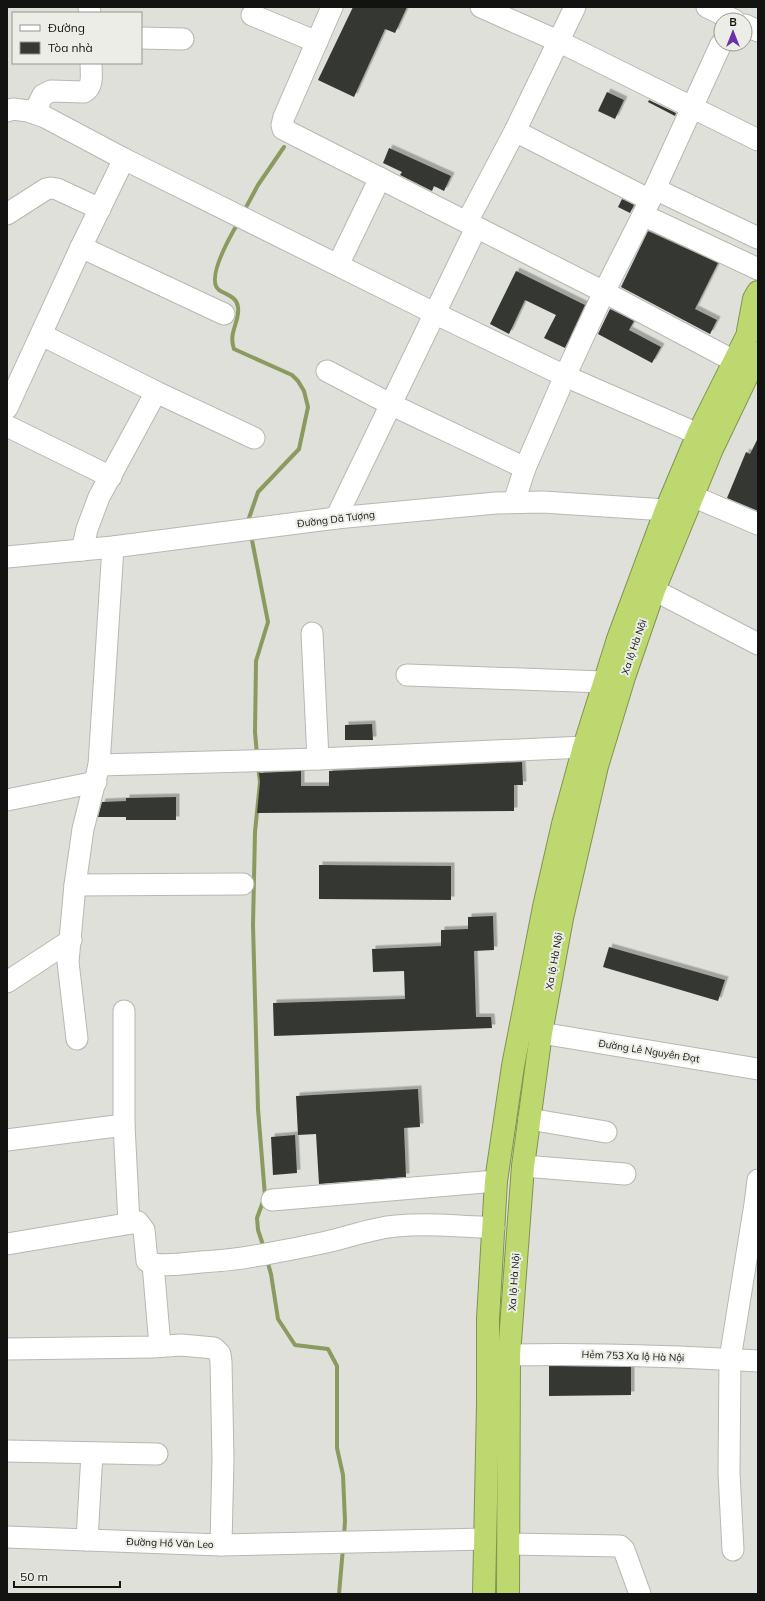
<svg xmlns="http://www.w3.org/2000/svg" width="765" height="1601" font-family="Mulish,sans-serif">
	<defs>
		<filter id="shadow"><feDropShadow dx="3.5" dy="-3.5" stdDeviation="0" flood-color="#0004"/></filter>
	</defs>
	<rect width="100%" height="100%" fill="#dee0d9"/>
	<g fill="none" stroke-linecap="round" stroke-linejoin="round">
		<g stroke="#8b9a5f" stroke-width="4">
			<polyline points="244,211 258,185 284,147"/>
			<path d="M 238,223 C 231,235 205,279 219,290 C 227,295 237,297 238,307 C 240,322 228,332 234,349 L 292,375 L 298,381 L 304,391 L 308,407 L 299,449 L 258,492 L 249,518 L 250,523"/>
			<polyline points="251,535 268,622 256,661 255,732 257,755"/>
			<polyline points="258,766 260,782 255,832 253,925 258,1109 265,1196 257,1218 258,1230 264,1248"/>
			<polyline points="267,1260 271,1274 278,1319 295,1345 328,1349 337,1366 337,1448 343,1475 345,1521 344,1537"/>
			<polyline points="339,1594 343,1548"/>
		</g>
	</g>
	<g fill="#363832" filter="url(#shadow)">
		<polygon points="353,7 407,7 395,33 385,29 354,97 318,80"/>
		<polygon points="607,92 624,100 615,119 598,111"/>
		<polygon points="649,100 676,113 675,116 648,102"/>
		<polygon points="389,148 451,176 444,191 434,186 432,191 400,175 402,172 383,163"/>
		<polygon points="622,199 634,205 630,213 618,207"/>
		<polygon points="648,231 718,263 695,309 717,320 710,334 621,287"/>
		<polygon points="516,271 585,305 565,348 544,338 556,315 525,300 509,334 490,324"/>
		<polygon points="610,309 634,321 629,330 661,347 652,363 598,334"/>
		<polygon points="758,438 758,511 727,498 746,452 750,454"/>
		<polygon points="372,724 373,740 345,740 345,725"/>
		<polygon points="522,762 523,785 514,785 514,811 257,813 260,782 259,773 301,771 301,786 329,786 329,771"/>
		<polygon points="176,797 176,820 126,820 126,817 98,817 102,802 126,801 126,798"/>
		<polygon points="319,865 451,866 451,900 319,899"/>
		<polygon points="493,916 494,950 474,951 476,1017 491,1017 492,1028 274,1036 273,1003 405,999 404,971 373,972 372,949 441,946 441,930 468,929 468,917"/>
		<polygon points="609,947 725,980 718,1001 603,967"/>
		<polygon points="418,1089 420,1127 404,1128 406,1177 319,1184 316,1134 298,1135 296,1096"/>
		<polygon points="295,1135 297,1173 273,1175 271,1137"/>
		<polygon points="549,1366 631,1367 631,1395 549,1396"/>
	</g>
	<g fill="none" stroke-linecap="round" stroke-linejoin="round">
		<g stroke="#b7b8b2" stroke-width="23">
			<g id="minor">
				<polyline points="89,7 90,13"/>
				<polyline points="332,7 284,117 282,125 283,129 604,292 734,361"/>
				<polyline points="481,7 558,41 758,140"/>
				<polyline points="707,7 734,20"/>
				<polyline points="252,15 317,42"/>
				<polyline points="745,25 758,31"/>
				<polyline points="141,38 183,39"/>
				<polyline points="7,111 13,109 28,111 45,117 124,159 434,313 565,376 698,434"/>
				<path d="M 34,113 L 43,95 L 51,91 L 84,92 C 94,87 91,73 91,63"/>
				<polyline points="515,131 650,200"/>
				<polyline points="655,189 758,238"/>
				<polyline points="7,214 46,189 51,188 57,189 100,209"/>
				<polyline points="643,215 758,269"/>
				<polyline points="467,222 515,131 575,7"/>
				<polyline points="81,247 224,314"/>
				<polyline points="338,265 380,178"/>
				<polyline points="42,335 156,392 254,438"/>
				<polyline points="327,371 390,404 525,468"/>
				<polyline points="7,408 81,247 124,159"/>
				<polyline points="7,426 111,477"/>
				<polyline points="692,496 758,524"/>
				<polyline points="514,502 525,468 565,376 604,292 643,215 721,44"/>
				<polyline points="336,518 476,228"/>
				<polyline points="82,550 87,529 99,497 156,392"/>
				<polyline points="7,557 113,547 336,518 496,503 543,502 666,510"/>
				<polyline points="654,590 758,644"/>
				<polyline points="312,633 318,759"/>
				<polyline points="407,675 603,682"/>
				<polyline points="99,765 318,759 584,747"/>
				<polyline points="7,800 96,782"/>
				<polyline points="75,885 243,884"/>
				<polyline points="7,982 71,940"/>
				<polyline points="124,1011 124,1125 129,1223"/>
				<polyline points="541,1033 758,1069"/>
				<polyline points="77,1039 68,962 75,885 83,829 99,765 113,547"/>
				<polyline points="529,1119 606,1132"/>
				<polyline points="7,1140 124,1125"/>
				<polyline points="523,1166 625,1174"/>
				<polyline points="272,1200 496,1181"/>
				<path d="M 7,1244 L 138,1222 L 144,1230 L 147,1261 C 157,1268 189,1263 201,1262 C 242,1260 282,1251 322,1243 C 347,1238 371,1228 396,1226 C 428,1223 461,1226 494,1228"/>
				<polyline points="153,1264 160,1346"/>
				<polyline points="7,1349 153,1347 181,1345 214,1348 220,1354 221,1362 223,1458 221,1545"/>
				<path d="M 509,1355 C 592,1353 675,1356 758,1361"/>
				<polyline points="7,1451 157,1454"/>
				<polyline points="7,1537 221,1545 485,1539"/>
				<polyline points="87,1540 92,1453"/>
				<polyline points="509,1544 620,1546 624,1550 640,1594"/>
				<polyline points="733,1550 729,1473 730,1359 755,1204 758,1180"/>
			</g>
		</g>
		<g stroke="#82934f" stroke-width="24">
			<g id="highway">
				<polyline points="748,331 754,299 758,292"/>
				<polyline points="484,1594 488,1404 488,1319 496,1181 513,1066 544,907 563,824 584,747 618,639 666,510 698,434 748,334 758,316"/>
				<polyline points="508,1594 509,1355 523,1166 541,1033 562,918 597,766 624,677 654,590 712,449 758,353"/>
			</g>
		</g>
		<use href="#minor" stroke="#fff" stroke-width="21"/>
		<use href="#highway" stroke="#bed870" stroke-width="22"/>
	</g>
	<g text-anchor="middle" dominant-baseline="central" stroke-width="4" stroke-linejoin="round" paint-order="stroke">
		<g font-size="10" fill="#131412" stroke="#ebede6">
			<text transform="translate(336 519) rotate(-7)">Đường Dã Tượng</text>
			<text transform="translate(634 647) rotate(-71)">Xa lộ Hà Nội</text>
			<text transform="translate(554 961) rotate(-80)">Xa lộ Hà Nội</text>
			<text transform="translate(649 1051) rotate(9)">Đường Lê Nguyên Đạt</text>
			<text transform="translate(514 1282) rotate(-86)">Xa lộ Hà Nội</text>
			<text transform="translate(633 1356) rotate(2)">Hẻm 753 Xa lộ Hà Nội</text>
			<text transform="translate(170 1543) rotate(2)">Đường Hồ Văn Leo</text>
		</g>
	</g>
	<rect width="765" height="1601" fill="none" stroke="#131412" stroke-width="16"/>
	<rect x="12" y="12" width="130" height="52" fill="#ebede6" stroke="#959691"/>
	<rect x="20" y="25" width="20" height="6" fill="#ffffff" stroke="#959691"/>
	<text x="48" y="32" font-size="12" fill="#131412">Đường</text>
	<rect x="20" y="42" width="20" height="12" fill="#363832" stroke="#959691"/>
	<text x="48" y="52" font-size="12" fill="#131412">Tòa nhà</text>
	<g transform="translate(733 32)"><circle r="19" fill="#ebede6" stroke="#959691"/>
	<path d="M0-3L7 15L0 10L-7 15Z" fill="#6932a9"/>
	<text y="-6" font-size="11" font-weight="bold" text-anchor="middle" fill="#131412">B</text>
	</g>
	<path d="M14 1581v6h106v-6" fill="none" stroke="#131412" stroke-width="2"/>
	<text x="20" y="1581" font-size="12" fill="#131412" stroke="#ebede6" stroke-width="3" paint-order="stroke">50 m</text>
</svg>
